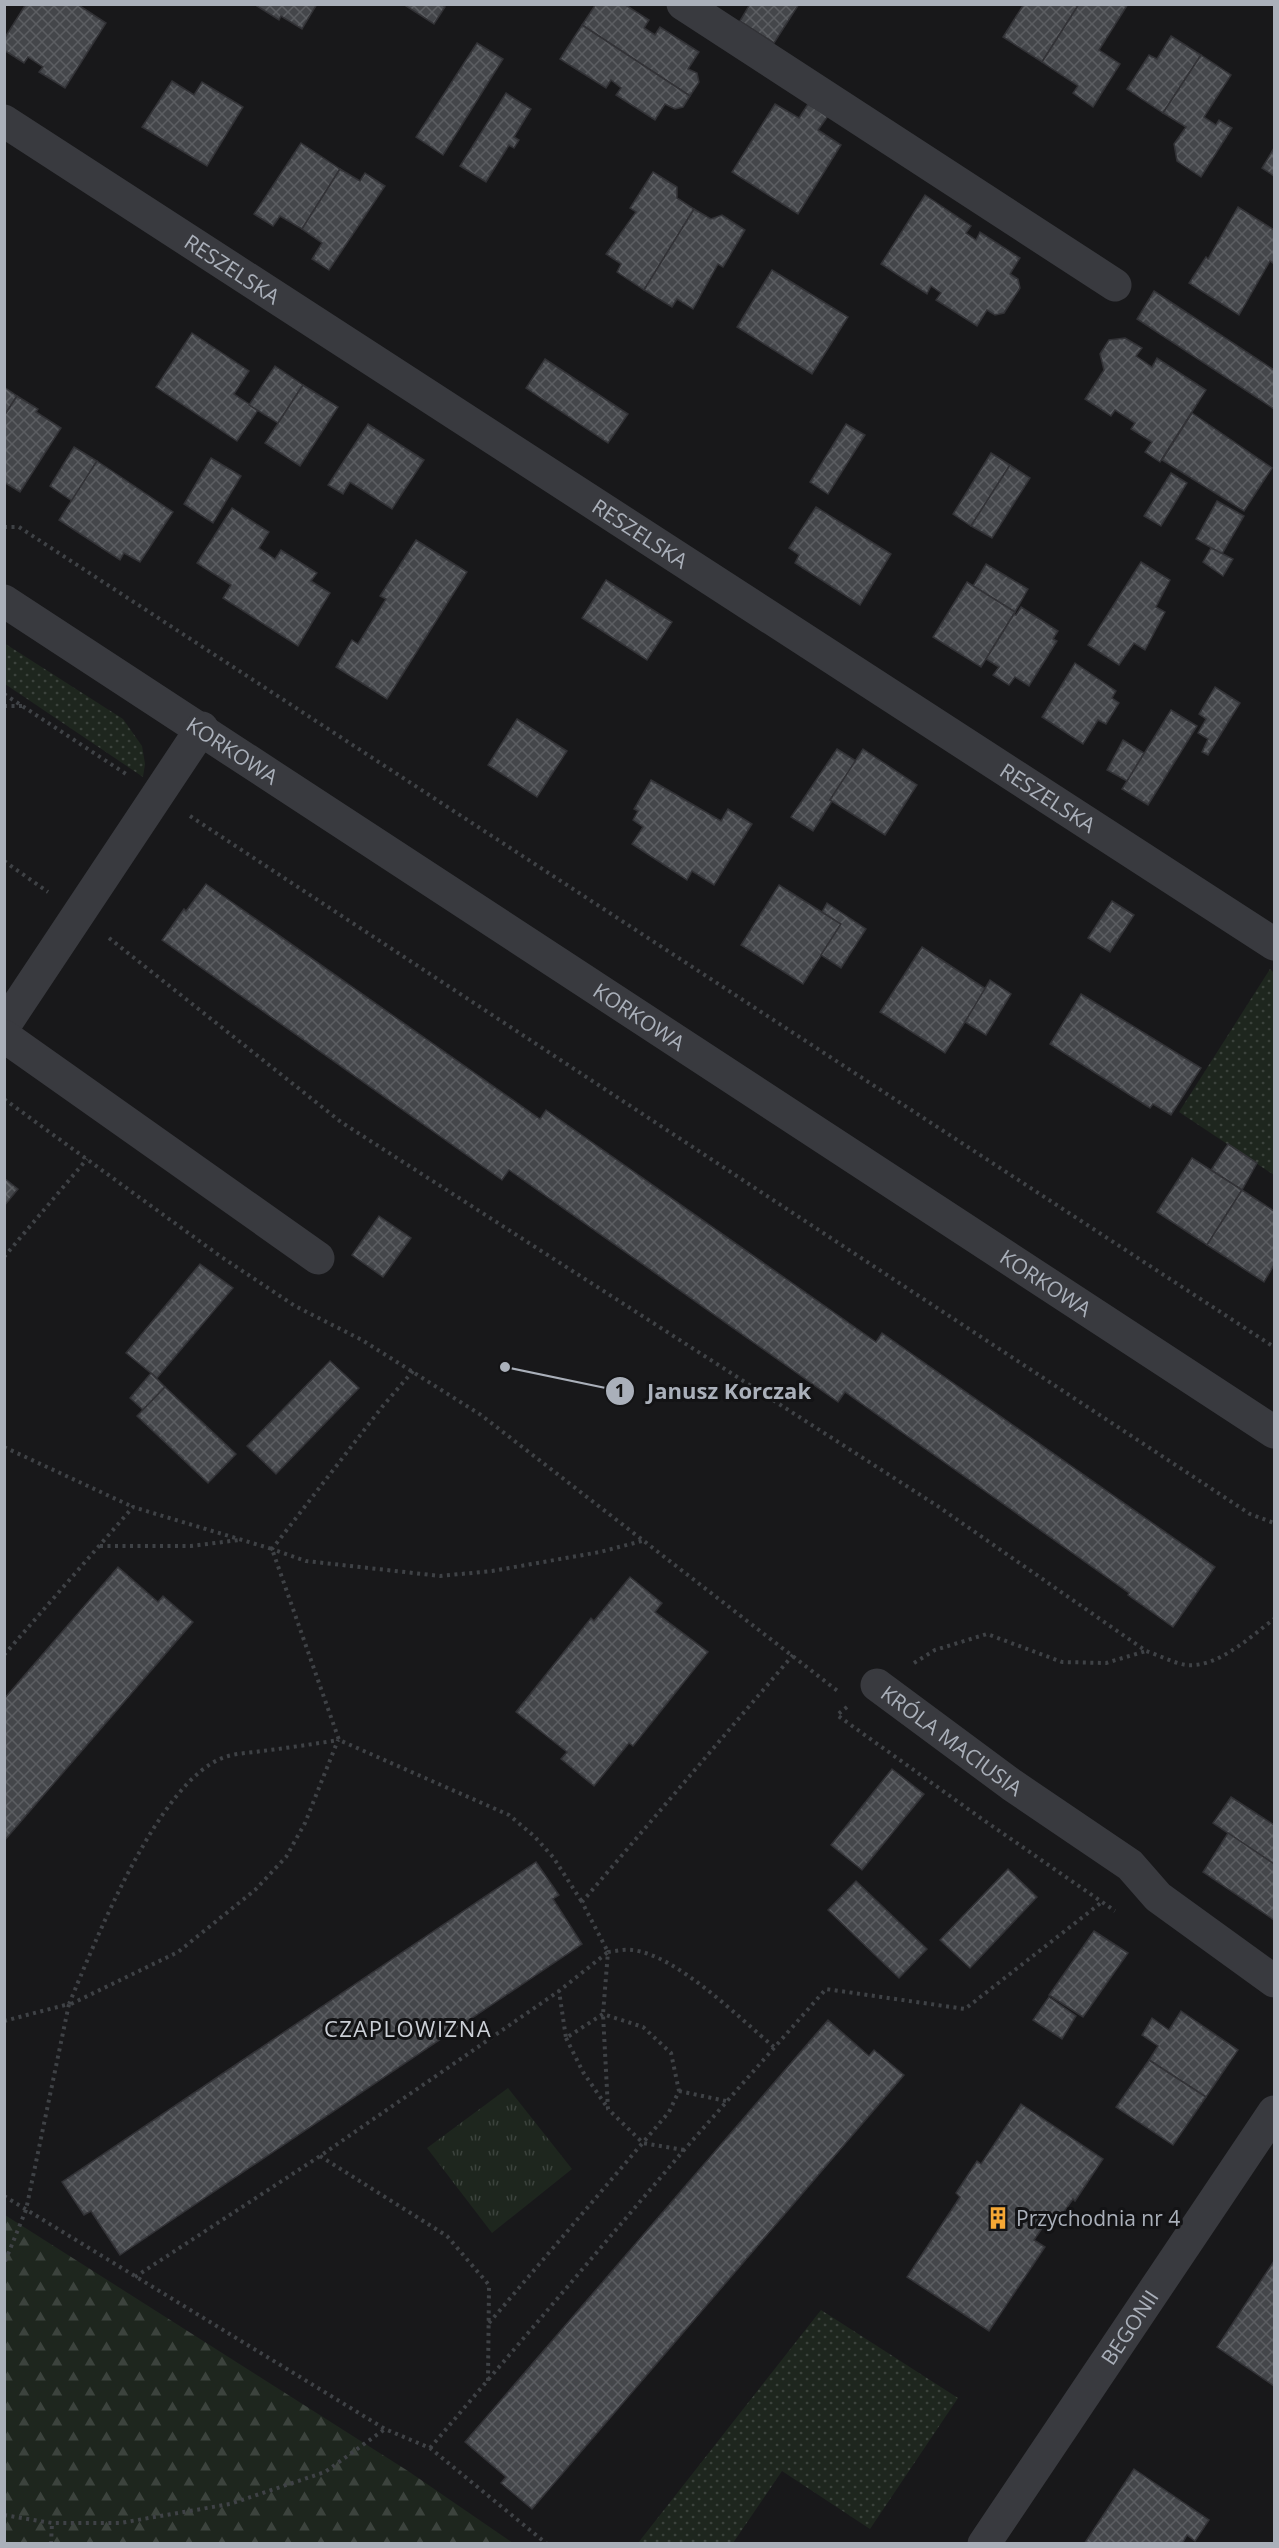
<svg xmlns="http://www.w3.org/2000/svg" width="1279" height="2548" font-family="'Open Sans',sans-serif">
	<defs>
		<pattern id="grass-dots" width="8" height="8" patternUnits="userSpaceOnUse" patternTransform="scale(1.5)"><rect width="8" height="8" fill="#1e261e"/><path d="M2 2h.1M6 6h.1" fill="none" stroke="#3c433d" stroke-width="1.8" stroke-linecap="round"/></pattern>
		<pattern id="forest-firs" width="22" height="20" patternUnits="userSpaceOnUse" patternTransform="scale(1.5)"><rect width="22" height="20" fill="#1e261e"/><path d="M5 1l3.5 6h-7zM16 11l3.5 6h-7z" fill="#3c433d"/></pattern>
		<pattern id="park-tufts" width="24" height="20" patternUnits="userSpaceOnUse" patternTransform="scale(1.5)"><rect width="24" height="20" fill="#1e261e"/><path d="M3 7l-1-3M5 7V3M7 7l1-3M15 17l-1-3M17 17v-4M19 17l1-3" fill="none" stroke="#3c433d"/></pattern>
		<pattern id="building-cross-hatch" width="8" height="8" patternUnits="userSpaceOnUse" patternTransform="scale(1.5)"><rect width="8" height="8" fill="#44464a"/><path d="M0 0l8 8M0 8l8-8" fill="none" stroke="#5c5e62"/></pattern>
	</defs>
	<rect width="100%" height="100%" fill="#18181a"/>
	<g fill="url(#grass-dots)">
		<polygon points="4,643 123,719 142,746 145,764 143,777 5,684"/>
		<polygon points="1270,969 1274,973 1274,1175 1179,1112"/>
		<polygon points="821,2310 958,2398 870,2529 782,2471 733,2543 638,2543"/>
	</g>
	<polygon fill="url(#forest-firs)" points="5,2215 408,2471 513,2543 5,2543"/>
	<polygon fill="url(#park-tufts)" points="508,2088 572,2169 492,2233 427,2148"/>
	<g fill="url(#building-cross-hatch)" stroke="#323236" stroke-width="1.5">
		<polygon points="26,4 77,4 106,23 65,88 39,72 43,67 28,57 24,63 4,50 4,39"/>
		<polygon points="254,4 317,4 302,29 281,16 279,20"/>
		<polygon points="403,4 441,4 445,7 434,24"/>
		<polygon points="596,4 624,4 649,20 644,28 655,35 660,27 699,52 688,69 697,73 699,82 690,96 582,25"/>
		<polygon points="750,4 799,4 774,43 740,21"/>
		<polygon points="1024,4 1079,4 1042,62 1003,37"/>
		<polygon points="1079,4 1128,4 1099,50 1120,64 1093,107 1073,93 1078,86 1042,62"/>
		<polygon points="582,25 690,96 683,107 675,109 665,104 655,120 616,95 621,88 611,80 606,88 560,59"/>
		<polygon points="1171,36 1201,55 1163,113 1127,89 1149,55 1157,59"/>
		<polygon points="477,43 503,59 443,155 416,137"/>
		<polygon points="1201,55 1231,75 1204,117 1216,125 1219,120 1232,128 1201,177 1177,161 1174,144 1186,127 1163,113"/>
		<polygon points="172,81 194,95 202,82 243,107 207,166 142,127"/>
		<polygon points="506,93 531,109 514,137 519,140 514,148 509,145 486,182 460,166"/>
		<polygon points="775,104 799,118 808,104 828,116 818,130 841,145 798,214 732,172"/>
		<polygon points="301,143 340,169 302,229 280,216 273,226 254,214"/>
		<polygon points="1274,148 1274,176 1262,168"/>
		<polygon points="340,169 360,181 365,173 385,186 329,270 312,259 322,243 302,229"/>
		<polygon points="653,172 677,187 677,198 694,209 644,290 617,272 621,264 606,254 636,212 630,208"/>
		<polygon points="925,195 971,226 966,233 976,240 980,232 1020,258 1010,274 1018,279 1020,288 1004,313 995,315 987,310 977,326 936,300 941,293 931,286 927,294 881,264"/>
		<polygon points="1238,207 1274,230 1274,260 1273,263 1270,261 1239,315 1189,283 1206,257 1208,259"/>
		<polygon points="694,209 711,219 722,215 745,230 723,267 718,264 693,309 677,299 672,307 644,290"/>
		<polygon points="772,270 848,317 812,374 737,327"/>
		<polygon points="1154,291 1274,370 1274,409 1137,319"/>
		<polygon points="192,333 249,371 234,394 258,410 237,441 156,387"/>
		<polygon points="1125,338 1142,348 1136,356 1152,367 1157,358 1206,390 1160,462 1145,452 1152,442 1131,429 1135,423 1115,410 1111,416 1085,399 1104,370 1100,354 1109,340"/>
		<polygon points="545,359 628,414 608,443 526,388"/>
		<polygon points="275,366 303,385 278,423 249,405"/>
		<polygon points="303,385 338,407 300,466 265,443"/>
		<polygon points="4,387 17,396 4,416"/>
		<polygon points="17,396 38,409 36,412 61,428 20,492 4,482 4,416"/>
		<polygon points="1192,413 1272,468 1244,511 1162,460"/>
		<polygon points="368,424 424,460 392,509 350,482 343,494 328,485"/>
		<polygon points="846,424 865,435 828,494 810,482"/>
		<polygon points="74,447 97,461 72,501 50,486"/>
		<polygon points="991,453 1010,465 971,526 953,514"/>
		<polygon points="211,458 241,476 213,523 184,504"/>
		<polygon points="97,461 173,512 140,562 124,553 120,560 59,520"/>
		<polygon points="1010,465 1030,478 992,538 971,526"/>
		<polygon points="1171,473 1187,483 1161,526 1144,516"/>
		<polygon points="1217,501 1244,516 1222,554 1196,539"/>
		<polygon points="816,507 891,554 860,605 795,563 799,555 789,548"/>
		<polygon points="232,508 269,532 259,548 275,559 281,550 317,573 311,581 330,593 298,646 223,598 231,585 197,563"/>
		<polygon points="416,540 467,572 387,699 336,667 352,640 358,644 386,599 380,596"/>
		<polygon points="1211,548 1233,559 1223,576 1203,562"/>
		<polygon points="1141,562 1170,580 1156,607 1165,612 1145,650 1134,643 1119,665 1088,645"/>
		<polygon points="986,564 1028,589 1015,612 973,586"/>
		<polygon points="606,580 672,622 647,660 582,618"/>
		<polygon points="967,582 1015,612 981,667 933,637"/>
		<polygon points="1021,607 1058,631 1053,639 1057,641 1029,686 1015,677 1009,685 993,675 999,667 986,659 1014,614 1016,615"/>
		<polygon points="1075,663 1116,691 1112,698 1119,703 1106,724 1098,720 1083,744 1042,717"/>
		<polygon points="1215,687 1240,703 1208,755 1202,752 1208,739 1198,733 1206,719 1199,714"/>
		<polygon points="1171,710 1197,726 1148,805 1122,789"/>
		<polygon points="517,719 567,751 537,797 488,765"/>
		<polygon points="1123,740 1144,753 1127,781 1107,770"/>
		<polygon points="837,749 856,761 830,800 832,801 813,831 791,817"/>
		<polygon points="863,749 917,785 885,835 830,800"/>
		<polygon points="651,780 721,821 728,809 752,824 714,885 692,871 687,880 632,844 643,827 633,820 638,811 634,809"/>
		<polygon points="206,884 540,1119 546,1110 876,1342 882,1333 1215,1567 1173,1627 1128,1595 1129,1593 845,1392 838,1402 509,1170 502,1180 162,940 184,909 186,911"/>
		<polygon points="779,885 841,924 803,984 741,945"/>
		<polygon points="1112,901 1134,915 1110,952 1088,938"/>
		<polygon points="827,903 866,929 841,968 821,955 841,924 822,912"/>
		<polygon points="922,947 986,989 945,1053 880,1012"/>
		<polygon points="990,980 1011,994 986,1035 965,1022"/>
		<polygon points="1081,994 1201,1068 1171,1115 1153,1104 1150,1108 1050,1044"/>
		<polygon points="1228,1144 1257,1163 1242,1190 1211,1170"/>
		<polygon points="1192,1158 1242,1190 1207,1245 1157,1212"/>
		<polygon points="4,1178 18,1189 4,1206"/>
		<polygon points="1242,1190 1274,1211 1274,1265 1264,1282 1207,1245"/>
		<polygon points="379,1216 411,1238 383,1277 352,1255"/>
		<polygon points="200,1264 233,1288 157,1378 126,1353"/>
		<polygon points="330,1361 359,1388 276,1474 247,1446"/>
		<polygon points="151,1373 165,1387 143,1410 130,1398"/>
		<polygon points="165,1387 236,1454 208,1483 137,1416"/>
		<polygon points="118,1567 158,1602 163,1596 193,1622 4,1841 4,1699"/>
		<polygon points="630,1577 662,1603 655,1612 708,1652 633,1746 629,1743 594,1786 561,1759 567,1752 516,1712 591,1618 594,1621"/>
		<polygon points="892,1769 924,1794 862,1870 831,1845"/>
		<polygon points="1231,1797 1274,1825 1274,1864 1213,1823"/>
		<polygon points="1228,1833 1274,1864 1274,1920 1203,1872"/>
		<polygon points="536,1862 559,1895 553,1899 582,1944 120,2255 91,2211 84,2215 62,2182"/>
		<polygon points="1008,1869 1037,1897 970,1968 940,1940"/>
		<polygon points="856,1881 927,1949 899,1978 828,1910"/>
		<polygon points="1094,1931 1128,1953 1083,2017 1049,1995"/>
		<polygon points="1049,1997 1076,2016 1062,2039 1033,2020"/>
		<polygon points="1181,2011 1238,2050 1206,2097 1149,2060 1158,2046 1142,2035 1152,2018 1169,2030"/>
		<polygon points="828,2020 869,2056 874,2050 904,2075 532,2509 501,2483 506,2477 465,2442"/>
		<polygon points="1149,2060 1206,2097 1173,2145 1116,2107"/>
		<polygon points="1021,2104 1103,2159 1075,2201 1073,2199 1058,2220 1051,2215 1034,2240 1045,2247 989,2331 907,2277 960,2197 956,2193 977,2161 981,2164"/>
		<polygon points="1274,2261 1274,2386 1217,2347"/>
		<polygon points="1134,2469 1209,2520 1195,2541 1187,2535 1182,2544 1084,2544"/>
	</g>
	<g fill="none" stroke-linecap="round" stroke-linejoin="round">
		<g stroke="#3f4246" stroke-width="4" stroke-dasharray="3 4.5" stroke-linecap="butt">
			<polyline points="4,527 19,527 1274,1347"/>
			<polyline points="4,694 126,774"/>
			<polyline points="4,706 22,706"/>
			<polyline points="190,816 1250,1514 1274,1523"/>
			<polyline points="4,861 48,892"/>
			<path d="M 109,938 L 341,1122 L 936,1505 L 1146,1651 C 1159,1655 1173,1663 1186,1665 C 1218,1668 1250,1637 1274,1619"/>
			<polyline points="4,1099 220,1256 295,1306 362,1340 481,1415 839,1692"/>
			<polyline points="4,1257 87,1159"/>
			<polyline points="413,1371 382,1407 272,1549 306,1561 440,1576 492,1571 600,1552 642,1541"/>
			<polyline points="4,1447 133,1507"/>
			<polyline points="100,1546 191,1546 239,1540"/>
			<polyline points="4,1655 133,1507 272,1549 339,1740 509,1815 534,1836 553,1857 582,1902"/>
			<polyline points="914,1663 935,1650 987,1634 1062,1662 1106,1663 1146,1651"/>
			<polyline points="847,1707 837,1715 982,1819 1115,1911"/>
			<path d="M 69,2004 C 95,1942 159,1779 225,1757 C 236,1753 250,1753 262,1751 C 287,1748 313,1744 339,1740"/>
			<polyline points="71,2004 178,1952 255,1890 286,1857 305,1823 338,1740"/>
			<polyline points="4,2021 69,2004 26,2210 4,2264"/>
			<polyline points="566,2038 583,2072 607,2107"/>
			<polyline points="679,2091 726,2101"/>
			<path d="M 684,2150 L 643,2143 L 608,2109 L 603,2014 L 608,1952 C 616,1951 624,1949 632,1950 C 677,1955 739,2018 774,2047"/>
			<polyline points="320,2156 447,2236 489,2285 488,2381"/>
			<polyline points="4,2196 385,2429 430,2448 547,2544"/>
			<polyline points="135,2277 320,2156 559,1991 608,1952 582,1902 793,1655"/>
			<polyline points="489,2323 669,2112 679,2091 671,2053 643,2027 603,2014 566,2038 559,1991"/>
			<polyline points="430,2448 684,2150 826,1989 965,2009 1102,1902"/>
			<polyline points="4,2515 52,2523 120,2523 230,2504 325,2472 385,2429"/>
			<polyline points="51,2544 52,2523"/>
		</g>
		<g stroke="#393a3f" stroke-width="33">
			<polyline points="683,4 1115,285"/>
			<path id="s1" d="M 4,121 L 1274,944"/>
			<path id="s2" d="M 4,601 L 1274,1432"/>
			<polyline points="4,1026 202,728"/>
			<polyline points="4,1036 318,1258"/>
			<path id="s3" d="M 877,1685 L 1012,1785 L 1130,1865 L 1158,1897 L 1274,1981"/>
			<path id="s4" d="M 984,2544 L 1274,2112"/>
		</g>
	</g>
	<defs>
		<g id="building-bare" transform="scale(1.8)"><path d="M-4-6H4V6H1V3H-1V6H-4ZM-2.5-4.3h1.7v1.8h-1.7ZM.8-4.3h1.7v1.8H.8ZM-2.5-1h1.7V.8h-1.7ZM.8-1h1.7V.8H.8Z" fill="#f6a835" stroke="#131315" stroke-width="2.5" paint-order="stroke"/></g>
	</defs>
	<g fill-rule="evenodd">
		<use href="#building-bare" x="998" y="2218"/>
	</g>
	<g text-anchor="middle" dominant-baseline="central" stroke-width="6" stroke-linejoin="round" paint-order="stroke">
		<g font-size="21" fill="#aab0ba" stroke="#131315">
			<text stroke="none"><textPath href="#s1" startOffset="272">RESZELSKA</textPath></text>
			<text stroke="none"><textPath href="#s1" startOffset="758">RESZELSKA</textPath></text>
			<text stroke="none"><textPath href="#s2" startOffset="273">KORKOWA</textPath></text>
			<text stroke="none"><textPath href="#s1" startOffset="1244">RESZELSKA</textPath></text>
			<text stroke="none"><textPath href="#s2" startOffset="759">KORKOWA</textPath></text>
			<text stroke="none"><textPath href="#s2" startOffset="1245">KORKOWA</textPath></text>
			<text stroke="none"><textPath href="#s3" startOffset="93">KRÓLA MACIUSIA</textPath></text>
			<text stroke="none"><textPath href="#s4" startOffset="261">BEGONII</textPath></text>
		</g>
		<g font-size="21" fill="#aab0ba" stroke="#131315" text-anchor="start">
			<text x="1016" y="2218">Przychodnia nr 4</text>
		</g>
		<g font-size="22" letter-spacing="1.5" fill="#cbcfd6" stroke="#131315">
			<text x="408" y="2028">CZAPLOWIZNA</text>
		</g>
	</g>
	<path fill="none" stroke="#aab0ba" stroke-width="2" d="M505 1367L620 1391"/>
	<g fill="#aab0ba" stroke="#131315" stroke-width="2">
		<circle cx="505" cy="1367" r="6"/>
		<circle cx="620" cy="1391" r="15"/>
	</g>
	<g font-size="18" text-anchor="middle" font-weight="bold" fill="#111">
		<text x="620" y="1397">1</text>
	</g>
	<g font-size="22" text-anchor="middle" font-weight="bold" fill="#aab0ba" stroke="#131315" stroke-width="6" stroke-linejoin="round" paint-order="stroke">
		<text x="729" y="1399">Janusz Korczak</text>
	</g>
	<rect width="1279" height="2548" fill="none" stroke="#aab0ba" stroke-width="12"/>
</svg>
